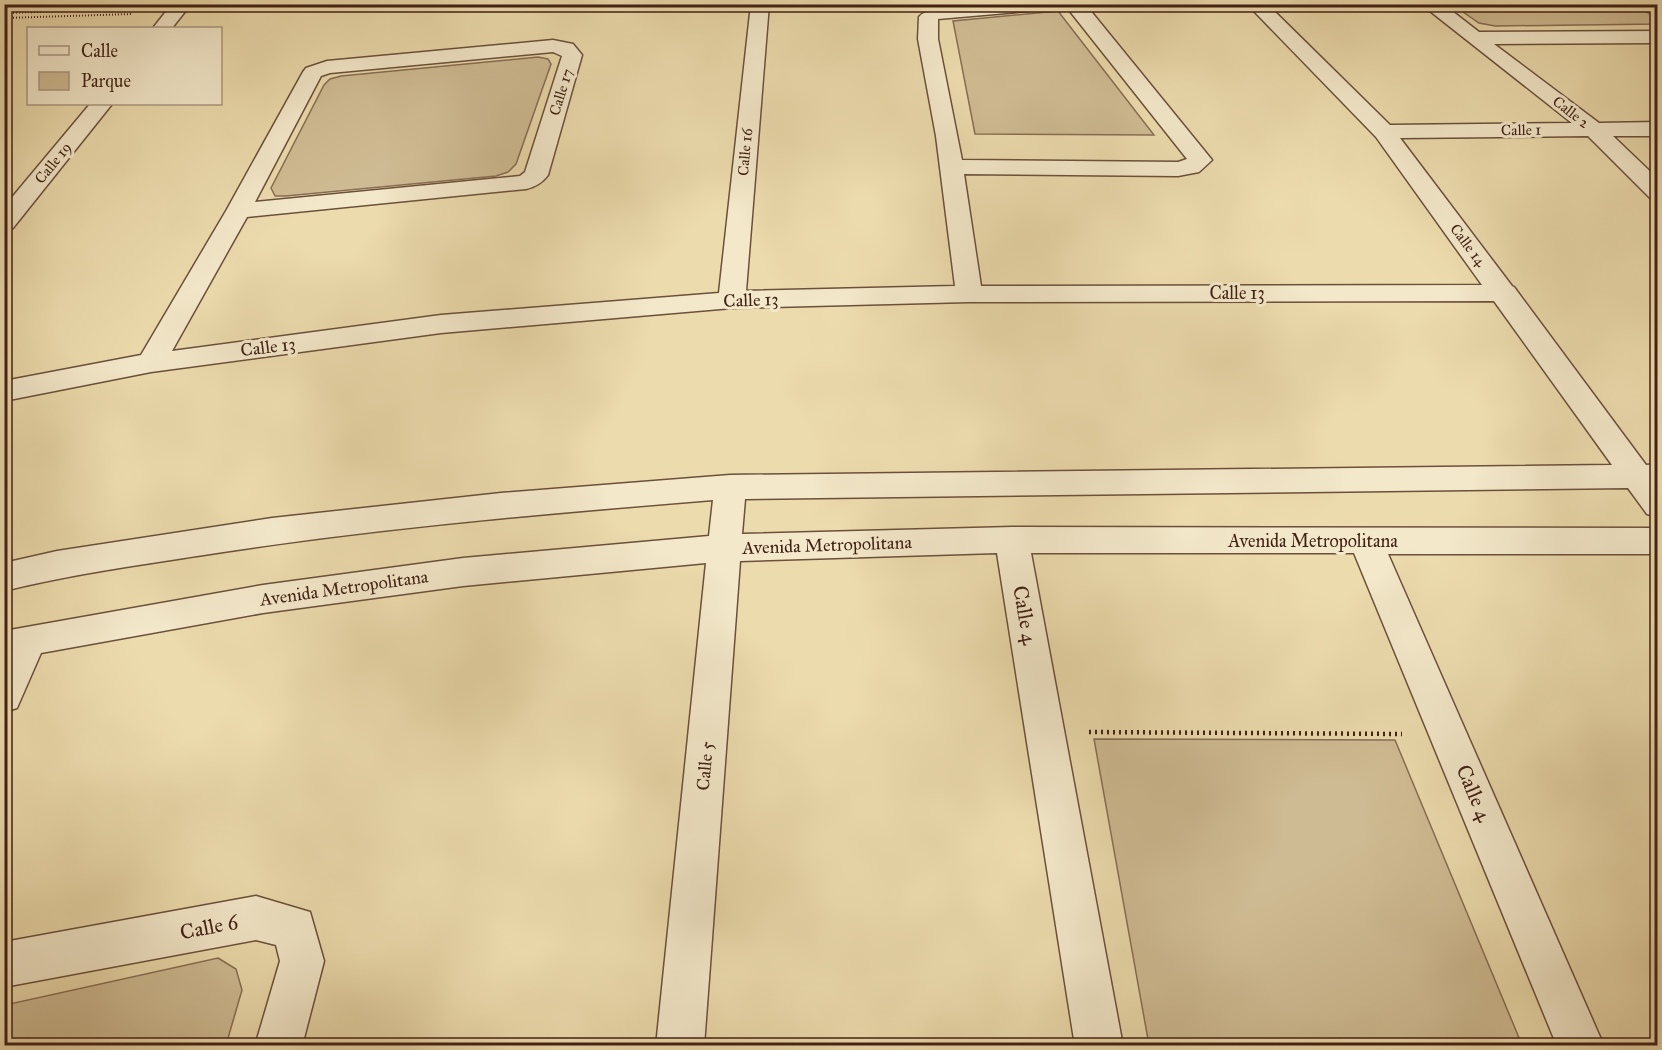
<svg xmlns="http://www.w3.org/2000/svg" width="1662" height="1050" font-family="'IM FELL Great Primer',serif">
	<rect width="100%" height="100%" fill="#ecdbad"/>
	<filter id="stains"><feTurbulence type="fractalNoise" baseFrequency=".00333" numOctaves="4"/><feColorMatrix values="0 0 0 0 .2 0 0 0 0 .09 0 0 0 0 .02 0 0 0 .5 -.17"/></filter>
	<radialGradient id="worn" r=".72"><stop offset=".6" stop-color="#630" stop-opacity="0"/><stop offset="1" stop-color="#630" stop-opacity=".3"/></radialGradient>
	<g fill="#cfbb93" stroke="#886e54" stroke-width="1.5">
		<polygon points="1453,5 1638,5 1657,20 1657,24 1495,26 1479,23"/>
		<polygon points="1058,11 1154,135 975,134 953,21"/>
		<polygon points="538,57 548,59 551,64 516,164 508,172 496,176 286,196 275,196 271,188 324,85 330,79 341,76"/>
		<polygon points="1094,739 1395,740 1522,1045 1149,1045"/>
		<polygon points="218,958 236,969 242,990 226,1045 5,1045 5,1005"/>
	</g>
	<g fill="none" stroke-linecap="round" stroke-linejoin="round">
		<g stroke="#6b503b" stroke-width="3">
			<g id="minor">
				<polygon points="172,4 191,4 172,28 153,28"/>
				<path d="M 751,4 L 769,4 L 746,291 L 955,286 L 936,136 L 918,39 L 919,17 C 932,0 1025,4 1049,4 L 1047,8 L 1040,10 L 938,19 L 938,39 L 962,160 L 1178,162 L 1187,159 L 1069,10 L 1062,4 L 1085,4 L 1212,160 L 1199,172 L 1178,176 L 964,174 L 981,286 L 1482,285 L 1376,137 L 1247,4 L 1267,4 L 1390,125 L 1572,123 L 1421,4 L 1443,4 L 1479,32 L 1658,31 L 1658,43 L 1494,44 L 1599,123 L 1658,122 L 1658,136 L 1613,136 L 1658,179 L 1658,200 L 1650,198 L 1588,136 L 1400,138 L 1512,286 L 1514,287 L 1646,465 L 1658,464 L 1658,517 L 1647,514 L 1628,488 L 745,499 L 742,534 L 1012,527 L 1658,528 L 1658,554 L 1388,554 L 1604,1046 L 1557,1046 L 1354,553 L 1031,553 L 1123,1046 L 1075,1046 L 997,553 L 740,561 L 704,1046 L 656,1046 L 706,563 L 463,586 L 263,613 L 41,653 L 17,708 L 4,712 L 4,631 L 263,585 L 463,558 L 709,536 L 713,500 C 540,514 368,529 197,556 C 132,566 68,575 4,591 L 4,563 L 57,551 L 272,518 L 501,493 L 730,475 L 1612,465 L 1494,301 L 969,302 L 732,308 L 441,333 L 151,372 L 4,401 L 4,381 L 141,355 L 226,211 L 303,72 L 306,68 L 327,61 L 553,40 L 573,44 L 582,55 L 548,175 C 542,183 535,187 526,189 L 247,217 L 172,351 L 441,315 L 719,293 ZM 553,52 L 562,56 L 525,172 L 520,176 L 255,202 L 321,76 L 330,73 Z"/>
				<polygon points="90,104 112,104 13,228 4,230 4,207"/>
				<polygon points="256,896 310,912 324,961 302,1046 255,1046 280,961 276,945 256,940 4,987 4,942"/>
			</g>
		</g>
		<g stroke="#402115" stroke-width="2" stroke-dasharray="1 2" stroke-linecap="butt">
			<polyline points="4,13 136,9"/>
			<polyline points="4,18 133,14"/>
		</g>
		<polyline stroke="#402115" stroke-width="4.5" stroke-dasharray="2 4" stroke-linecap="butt" points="1089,732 1402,734"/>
		<use href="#minor" fill="#f3e8ca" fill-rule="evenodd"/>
	</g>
	<g text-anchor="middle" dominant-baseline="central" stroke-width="6" stroke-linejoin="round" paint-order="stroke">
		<g font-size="15" fill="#402115" stroke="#f3e8ca">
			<text transform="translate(561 92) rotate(-73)">Calle 17</text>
			<text transform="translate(1571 112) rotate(38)">Calle 2</text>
			<text transform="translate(1521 130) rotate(-1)">Calle 1</text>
			<text transform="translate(745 152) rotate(-85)">Calle 16</text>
			<text transform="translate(53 163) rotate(-51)">Calle 19</text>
			<text transform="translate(1468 245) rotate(53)">Calle 14</text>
		</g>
		<g font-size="18" fill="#402115" stroke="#f3e8ca">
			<text x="1237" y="293">Calle 13</text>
			<text transform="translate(751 300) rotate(-2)">Calle 13</text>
			<text transform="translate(268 347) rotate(-7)">Calle 13</text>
			<text x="1313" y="541">Avenida Metropolitana</text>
			<text transform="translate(827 545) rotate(-2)">Avenida Metropolitana</text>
			<text transform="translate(344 588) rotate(-8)">Avenida Metropolitana</text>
			<text transform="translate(705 766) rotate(-85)">Calle 5</text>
		</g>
		<g font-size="21" fill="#402115" stroke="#f3e8ca">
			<text transform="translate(1025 615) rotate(80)">Calle 4</text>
			<text transform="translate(1474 793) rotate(67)">Calle 4</text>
			<text transform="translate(209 927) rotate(-11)">Calle 6</text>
		</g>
	</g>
	<rect width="1662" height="1050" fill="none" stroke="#ecdbad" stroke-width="24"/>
	<rect x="6" y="6" width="1650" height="1038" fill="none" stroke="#402115" stroke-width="3"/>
	<rect x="12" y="12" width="1638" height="1026" fill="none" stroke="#402115" stroke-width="1.5"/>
	<rect x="27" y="27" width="195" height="78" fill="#f3e8ca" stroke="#ab9882" stroke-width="1.5"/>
	<rect x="39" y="46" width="30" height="9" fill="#f3e8ca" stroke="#ab9882" stroke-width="1.5"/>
	<text x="81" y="57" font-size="18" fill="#402115">Calle</text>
	<rect x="39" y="72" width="30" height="18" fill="#cfbb93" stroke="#ab9882" stroke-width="1.5"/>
	<text x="81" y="87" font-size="18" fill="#402115">Parque</text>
	<rect width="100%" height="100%" filter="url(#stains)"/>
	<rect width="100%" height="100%" fill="url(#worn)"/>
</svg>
